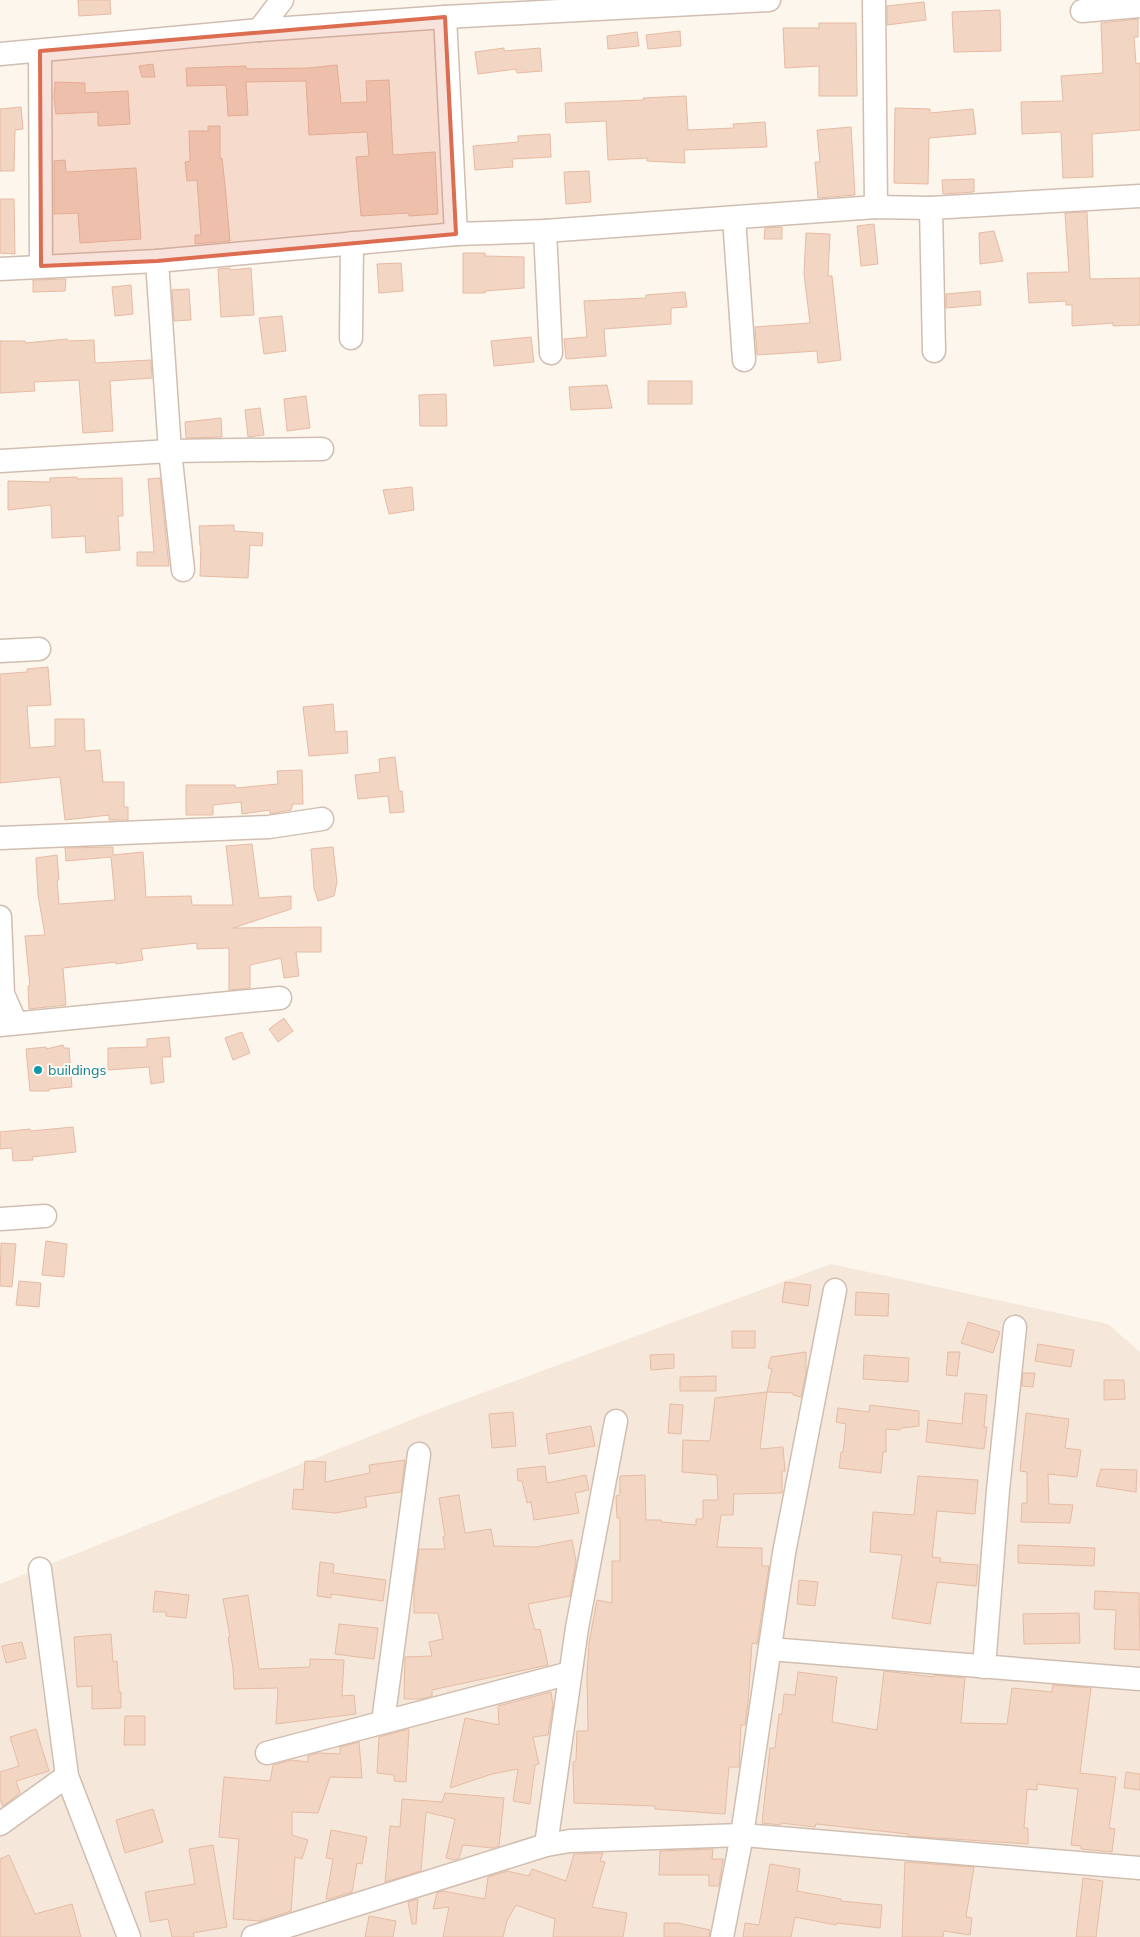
<svg xmlns="http://www.w3.org/2000/svg" width="1140" height="1937" font-family="Mulish,sans-serif">
	<rect width="100%" height="100%" fill="#fdf6ec"/>
	<polygon fill="#f5e8da" points="831,1264 1108,1324 1140,1352 1140,1937 0,1937 0,1584 431,1412"/>
	<g fill="#f3d5c3" stroke="#e6bba3">
		<polygon points="78,0 110,0 111,14 79,16"/>
		<polygon points="924,2 926,20 887,25 887,6"/>
		<polygon points="1000,10 1001,51 954,52 952,12"/>
		<polygon points="1138,19 1138,37 1134,37 1136,64 1140,63 1140,130 1092,134 1093,177 1063,178 1061,132 1022,134 1021,102 1063,101 1061,76 1103,73 1101,23"/>
		<polygon points="819,23 856,23 857,96 819,96 819,66 785,68 783,28 819,28"/>
		<polygon points="680,31 681,46 648,49 646,35"/>
		<polygon points="637,32 639,46 608,49 607,36"/>
		<polygon points="504,48 504,51 540,48 542,71 517,73 516,69 478,74 475,52"/>
		<polygon points="153,64 155,77 142,77 139,66"/>
		<polygon points="337,65 341,103 367,102 366,81 389,80 393,155 435,152 438,214 409,216 409,213 361,216 356,157 369,156 367,132 309,135 306,81 246,82 248,115 228,116 226,85 187,86 186,68 246,66 246,69 308,68"/>
		<polygon points="55,82 85,83 85,93 128,91 130,124 98,126 98,112 56,114 54,98"/>
		<polygon points="686,96 688,130 734,128 733,124 765,122 767,147 684,150 685,163 647,161 647,158 608,160 606,121 566,123 565,103 644,100 643,98"/>
		<polygon points="21,107 23,129 15,130 14,171 0,171 0,109"/>
		<polygon points="895,108 930,109 930,113 973,109 976,134 929,138 928,184 894,183"/>
		<polygon points="208,126 220,126 220,159 222,158 225,185 230,241 195,244 195,235 201,235 197,180 187,181 185,162 190,161 189,131 208,131"/>
		<polygon points="851,127 855,195 818,198 815,162 820,162 817,130"/>
		<polygon points="550,134 551,157 512,159 513,167 475,170 473,146 518,142 518,136"/>
		<polygon points="65,160 66,172 136,168 141,239 80,243 78,213 54,214 54,161"/>
		<polygon points="589,171 591,202 566,204 564,172"/>
		<polygon points="974,179 974,192 943,194 942,180"/>
		<polygon points="0,199 14,199 15,254 0,253"/>
		<polygon points="1087,212 1090,279 1140,278 1140,325 1113,326 1113,323 1072,326 1072,305 1066,305 1066,301 1029,303 1027,273 1069,272 1065,213"/>
		<polygon points="874,224 878,264 861,266 857,226"/>
		<polygon points="782,227 782,239 764,239 765,228"/>
		<polygon points="994,231 1003,261 980,264 979,233"/>
		<polygon points="806,233 830,234 828,276 832,276 841,360 818,363 817,351 757,355 755,327 810,323 804,274"/>
		<polygon points="463,253 485,253 485,256 524,257 524,288 485,291 485,293 463,293"/>
		<polygon points="401,263 403,291 379,293 377,264"/>
		<polygon points="230,268 230,270 251,268 254,315 221,317 218,269"/>
		<polygon points="66,279 65,291 33,292 33,280"/>
		<polygon points="131,285 133,314 115,316 112,287"/>
		<polygon points="189,289 191,320 174,321 172,290"/>
		<polygon points="980,291 981,305 946,308 946,294"/>
		<polygon points="685,292 687,307 671,308 671,324 604,329 606,356 566,359 564,339 587,337 584,301 646,298 646,295"/>
		<polygon points="282,316 286,351 264,354 259,318"/>
		<polygon points="531,337 534,362 494,366 491,341"/>
		<polygon points="67,339 68,341 94,340 95,363 151,360 152,378 110,381 113,431 83,433 79,380 34,382 35,391 0,393 0,341 25,341 25,343"/>
		<rect x="648" y="381" width="44" height="23"/>
		<polygon points="607,385 612,408 571,410 569,387"/>
		<polygon points="446,394 447,426 420,426 419,395"/>
		<polygon points="306,396 310,428 287,431 284,399"/>
		<polygon points="260,408 264,435 248,437 245,410"/>
		<polygon points="221,418 222,437 186,438 185,422"/>
		<polygon points="77,477 77,479 122,478 123,516 118,516 120,550 86,553 85,536 52,538 51,505 8,510 8,481 50,482 50,478"/>
		<polygon points="160,478 169,566 137,566 137,552 154,552 148,479"/>
		<polygon points="412,487 414,510 389,514 383,490"/>
		<polygon points="234,525 234,531 263,533 262,546 250,545 248,578 200,576 201,546 200,546 199,526"/>
		<polygon points="48,667 51,705 27,706 30,748 55,746 55,719 84,719 85,751 100,750 103,782 124,782 124,807 128,807 128,820 109,820 109,815 65,820 60,777 0,783 0,674 27,672 27,669"/>
		<polygon points="333,704 335,732 347,731 348,753 309,756 303,707"/>
		<polygon points="395,757 399,791 402,791 404,812 390,813 388,796 358,799 355,775 380,772 379,759"/>
		<polygon points="302,770 303,804 293,804 291,810 270,814 270,810 242,814 241,802 213,805 213,815 186,815 186,785 235,785 236,788 278,784 277,771"/>
		<polygon points="252,844 259,898 291,896 291,909 233,928 321,927 321,952 296,952 299,976 284,978 281,958 250,965 250,988 229,990 229,948 197,949 197,943 141,949 143,960 116,964 116,962 63,968 66,1005 29,1009 28,986 30,986 25,936 45,935 38,895 36,858 57,855 59,880 57,880 59,904 115,900 111,857 66,861 65,848 113,847 113,855 143,852 146,897 191,896 192,905 233,905 226,846"/>
		<polygon points="333,847 337,882 334,896 318,901 314,888 311,849"/>
		<polygon points="284,1018 293,1031 278,1042 269,1029"/>
		<polygon points="242,1032 250,1053 233,1060 225,1038"/>
		<polygon points="169,1037 171,1057 162,1057 164,1082 151,1084 149,1067 108,1070 108,1048 147,1047 147,1039"/>
		<polygon points="63,1045 64,1048 69,1048 72,1087 49,1089 49,1091 30,1091 26,1049 46,1047 46,1049"/>
		<polygon points="73,1127 76,1152 32,1157 33,1160 13,1161 12,1148 0,1149 0,1132 30,1129 31,1131"/>
		<polygon points="46,1241 67,1244 64,1277 42,1275"/>
		<polygon points="1,1243 16,1244 12,1287 0,1286"/>
		<polygon points="19,1281 41,1283 39,1307 16,1305"/>
		<polygon points="785,1282 811,1285 808,1306 782,1302"/>
		<polygon points="856,1292 889,1294 888,1316 855,1315"/>
		<polygon points="968,1322 1000,1332 993,1353 961,1343"/>
		<rect x="732" y="1331" width="23" height="17"/>
		<polygon points="1038,1344 1074,1350 1071,1367 1035,1361"/>
		<polygon points="806,1352 806,1373 801,1397 793,1395 793,1393 767,1392 772,1369 768,1368 771,1357"/>
		<polygon points="948,1352 960,1352 957,1376 946,1375"/>
		<polygon points="674,1354 674,1368 651,1370 650,1355"/>
		<polygon points="864,1355 909,1358 908,1382 863,1379"/>
		<polygon points="1023,1373 1035,1373 1033,1387 1022,1386"/>
		<polygon points="716,1376 716,1391 680,1391 680,1377"/>
		<polygon points="1104,1380 1124,1380 1125,1399 1104,1400"/>
		<polygon points="767,1392 760,1449 783,1447 785,1471 782,1471 782,1493 734,1494 733,1515 721,1515 717,1547 762,1548 762,1566 769,1566 757,1644 752,1643 748,1703 745,1725 741,1725 739,1767 729,1767 725,1814 655,1809 655,1806 574,1803 573,1762 576,1761 577,1731 588,1731 587,1676 589,1643 597,1600 612,1603 612,1561 620,1561 620,1518 617,1518 616,1496 620,1495 620,1476 645,1475 646,1520 661,1520 661,1522 696,1525 696,1519 703,1519 703,1500 718,1500 717,1475 682,1472 683,1440 710,1441 715,1398"/>
		<polygon points="965,1393 987,1395 984,1427 987,1427 984,1449 926,1442 928,1420 962,1424"/>
		<polygon points="670,1404 683,1405 681,1434 668,1433"/>
		<polygon points="870,1405 919,1411 919,1426 901,1428 900,1430 886,1429 886,1452 883,1452 881,1473 839,1468 841,1452 843,1452 846,1424 836,1422 838,1408 869,1412"/>
		<polygon points="513,1412 516,1446 492,1448 489,1414"/>
		<polygon points="1026,1413 1069,1419 1065,1448 1081,1450 1077,1477 1048,1474 1049,1504 1073,1505 1070,1523 1021,1522 1022,1503 1027,1503 1027,1472 1020,1471"/>
		<polygon points="591,1426 595,1446 549,1454 546,1434"/>
		<polygon points="405,1460 401,1492 365,1497 367,1507 336,1513 292,1509 294,1489 303,1490 305,1461 326,1462 325,1482 370,1473 369,1465"/>
		<polygon points="545,1466 547,1483 586,1475 589,1490 575,1493 579,1513 534,1520 531,1502 527,1503 522,1481 518,1481 517,1469"/>
		<polygon points="1101,1469 1137,1470 1136,1492 1096,1486"/>
		<polygon points="918,1476 978,1480 975,1514 937,1511 932,1557 941,1558 940,1562 978,1565 976,1586 937,1582 930,1624 892,1618 902,1555 870,1552 873,1512 914,1515"/>
		<polygon points="459,1495 465,1533 491,1529 494,1546 536,1547 572,1540 576,1561 570,1596 528,1604 535,1630 540,1629 548,1665 432,1690 432,1696 422,1699 404,1699 405,1657 432,1656 429,1642 443,1639 438,1613 414,1613 414,1588 419,1549 445,1549 443,1537 445,1536 439,1498"/>
		<polygon points="1018,1545 1095,1548 1094,1566 1018,1563"/>
		<polygon points="320,1562 334,1564 333,1573 386,1580 383,1601 331,1594 331,1598 317,1596"/>
		<polygon points="799,1580 818,1582 815,1606 797,1604"/>
		<polygon points="155,1591 189,1595 186,1618 166,1616 166,1612 153,1612"/>
		<polygon points="1095,1591 1139,1593 1140,1650 1114,1649 1116,1610 1094,1609"/>
		<polygon points="248,1595 259,1669 310,1667 310,1659 344,1660 342,1696 354,1695 356,1714 276,1724 278,1688 234,1689 233,1669 228,1637 230,1637 223,1599"/>
		<polygon points="1079,1613 1080,1643 1024,1644 1023,1614"/>
		<polygon points="339,1624 378,1628 374,1659 335,1654"/>
		<polygon points="111,1634 113,1662 117,1661 119,1692 121,1692 121,1708 92,1709 92,1686 77,1687 74,1637"/>
		<polygon points="22,1642 26,1658 6,1663 2,1646"/>
		<polygon points="884,1671 934,1677 934,1675 965,1678 961,1723 1007,1724 1012,1688 1052,1692 1053,1685 1091,1688 1080,1773 1116,1777 1109,1828 1115,1829 1112,1852 1081,1849 1081,1846 1071,1845 1078,1789 1037,1784 1037,1790 1027,1789 1024,1828 1028,1828 1028,1844 908,1836 908,1834 816,1824 815,1827 781,1823 781,1825 762,1823 770,1748 775,1748 779,1714 782,1714 784,1694 795,1695 798,1672 837,1677 832,1722 877,1730"/>
		<polygon points="551,1692 553,1705 548,1735 533,1737 539,1764 535,1765 530,1804 513,1801 518,1769 492,1774 450,1788 465,1718 499,1725 498,1706"/>
		<polygon points="125,1716 145,1716 145,1745 124,1745"/>
		<polygon points="36,1729 49,1771 16,1781 20,1793 3,1806 0,1799 0,1772 19,1766 10,1737"/>
		<polygon points="409,1729 406,1782 394,1781 394,1775 377,1773 379,1737"/>
		<polygon points="359,1742 362,1778 330,1777 318,1813 292,1812 292,1835 308,1840 302,1859 295,1857 291,1911 260,1921 233,1919 239,1839 219,1837 224,1777 270,1781 273,1765 292,1760 308,1762 308,1756 318,1753 340,1754 340,1747"/>
		<polygon points="1126,1772 1140,1774 1140,1790 1124,1788"/>
		<polygon points="445,1793 504,1798 499,1846 492,1848 463,1845 459,1858 454,1860 446,1858 455,1819 426,1812 421,1871 385,1882 390,1826 400,1827 402,1799 442,1802"/>
		<polygon points="153,1809 163,1842 125,1853 116,1820"/>
		<polygon points="331,1830 367,1837 362,1864 357,1863 352,1892 329,1899 326,1899 333,1859 326,1858"/>
		<polygon points="213,1845 227,1927 193,1933 194,1937 172,1937 168,1919 150,1922 145,1892 195,1884 189,1849"/>
		<polygon points="713,1849 712,1859 723,1859 719,1886 709,1886 709,1875 659,1875 660,1851"/>
		<polygon points="603,1853 600,1861 605,1862 592,1907 627,1913 623,1937 553,1937 555,1919 516,1905 507,1921 503,1937 443,1937 449,1907 433,1909 437,1893 443,1891 485,1899 488,1877 507,1871 529,1876 532,1869 566,1881 574,1854"/>
		<polygon points="9,1855 35,1914 72,1904 81,1937 0,1937 0,1859"/>
		<polygon points="905,1862 974,1867 966,1917 972,1918 970,1935 944,1931 943,1937 902,1937"/>
		<polygon points="770,1864 800,1869 797,1891 841,1899 841,1901 882,1905 880,1928 837,1923 836,1925 795,1917 791,1937 743,1937 745,1923 759,1925"/>
		<polygon points="1083,1878 1103,1881 1096,1937 1076,1937"/>
		<polygon points="418,1899 416,1924 412,1924 408,1902"/>
		<polygon points="369,1916 396,1921 393,1937 365,1937"/>
		<polygon points="664,1923 678,1923 710,1930 709,1937 664,1937"/>
	</g>
	<g fill="none" stroke-linecap="round" stroke-linejoin="round">
		<g stroke="#d1beb0" stroke-width="25">
			<g id="minor">
				<polyline points="874,0 876,207"/>
				<polyline points="1082,11 1140,6"/>
				<polyline points="445,17 456,234"/>
				<polyline points="259,30 282,0"/>
				<polyline points="40,51 41,266"/>
				<polyline points="0,54 259,30 445,17 769,0"/>
				<polyline points="931,208 934,351"/>
				<polyline points="734,218 744,360"/>
				<polyline points="545,231 551,353"/>
				<polyline points="157,261 170,451 183,570"/>
				<polyline points="0,269 157,261 456,234 545,231 876,207 931,208 1140,196"/>
				<polyline points="351,338 352,243"/>
				<polyline points="0,461 170,451 322,449"/>
				<polyline points="0,651 39,649"/>
				<polyline points="0,838 269,827 322,819"/>
				<polyline points="0,917 3,994 16,1023"/>
				<polyline points="0,1025 280,998"/>
				<polyline points="0,1219 45,1216"/>
				<polyline points="40,1569 67,1776 129,1937"/>
				<polyline points="770,1649 1140,1679"/>
				<polyline points="984,1667 998,1490 1015,1327"/>
				<polyline points="383,1722 419,1454"/>
				<polyline points="267,1753 570,1673"/>
				<polyline points="0,1824 67,1776"/>
				<polyline points="546,1845 577,1628 616,1421"/>
				<polyline points="253,1937 546,1845 570,1841 742,1835 1140,1868"/>
				<polyline points="722,1937 742,1835 784,1553 835,1290"/>
			</g>
		</g>
		<use href="#minor" stroke="#fff" stroke-width="22"/>
	</g>
	<path fill="#dc6d51" fill-opacity="0.2" stroke="#dc6d51" stroke-width="4" stroke-linejoin="round" d="M 445,17 L 456,234 L 157,261 L 41,266 L 40,51 Z"/>
	<circle fill="#0f9aa8" stroke="#fffaf3" stroke-width="2" cx="38" cy="1070" r="5"/>
	<g text-anchor="middle" dominant-baseline="central" stroke-width="4" stroke-linejoin="round" paint-order="stroke">
		<g font-size="14" fill="#0d838f" stroke="#fffaf3" text-anchor="start">
			<text x="48" y="1070">buildings</text>
		</g>
	</g>
</svg>
